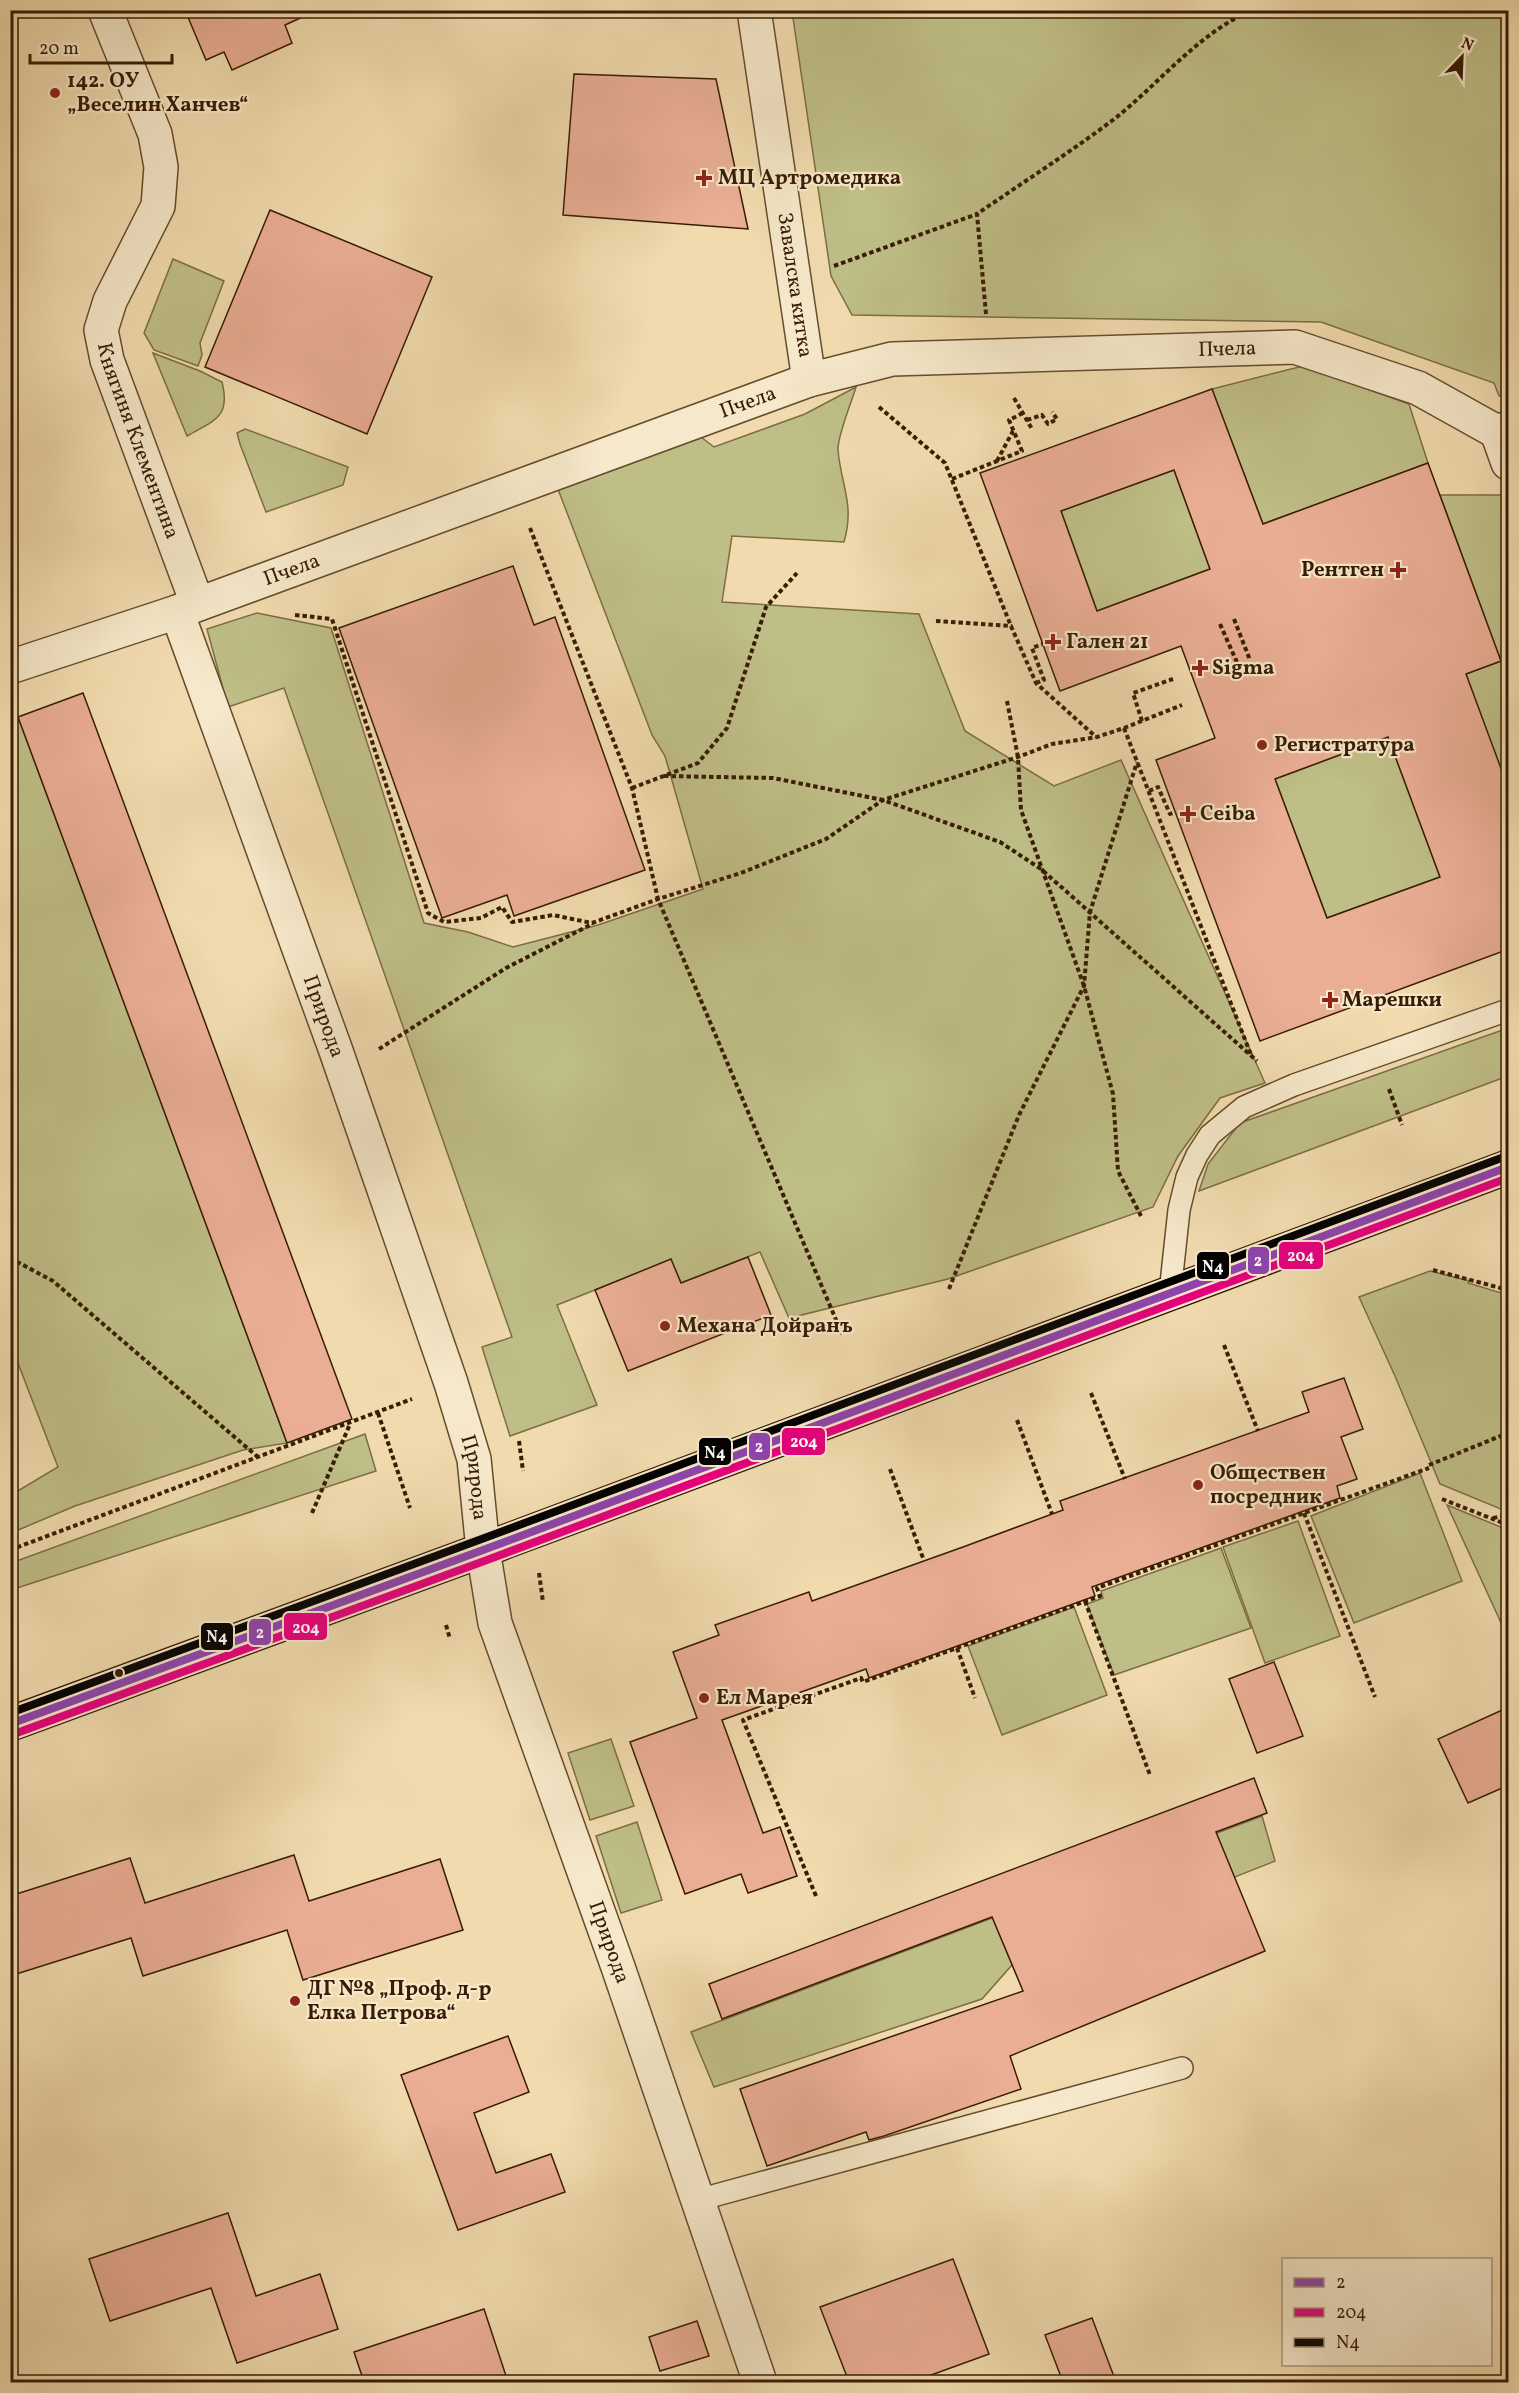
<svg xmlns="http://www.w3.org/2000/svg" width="1519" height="2393" font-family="Vollkorn,serif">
	<rect width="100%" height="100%" fill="#f1dbae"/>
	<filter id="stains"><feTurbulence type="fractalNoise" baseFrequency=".00333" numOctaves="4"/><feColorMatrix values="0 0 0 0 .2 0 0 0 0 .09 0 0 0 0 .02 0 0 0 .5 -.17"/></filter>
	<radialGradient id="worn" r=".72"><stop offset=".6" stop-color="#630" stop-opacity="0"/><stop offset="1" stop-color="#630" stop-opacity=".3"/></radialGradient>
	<g fill="#bfbe87" stroke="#7c6d46" stroke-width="1.5">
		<polygon points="792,11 1508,11 1508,394 1499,396 1494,383 1321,322 852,315 831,276"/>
		<polygon points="173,259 224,281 200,343 202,355 198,366 154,350 144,333"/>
		<path d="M 153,353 L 200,371 L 222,382 C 231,418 214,420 187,436 Z"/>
		<polygon points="1303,366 1409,404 1428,463 1263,524 1212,389"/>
		<path d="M 856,387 C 852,401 837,437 838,450 C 841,486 855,504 844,542 L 732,536 L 722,602 L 919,614 L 965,731 L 1054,786 L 1121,760 L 1265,1083 L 1220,1098 L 1178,1156 L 1153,1207 L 948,1279 L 789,1318 L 760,1252 L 681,1283 L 671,1260 L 557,1305 L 597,1405 L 510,1436 L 482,1347 L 512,1337 L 284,688 L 228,707 L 207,629 L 257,613 L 331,628 L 424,923 L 468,932 L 513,947 L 598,925 L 703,889 L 665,756 L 652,735 L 556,484 L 701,437 L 714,447 L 805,414 Z"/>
		<polygon points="245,429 348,467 343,485 266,512 240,444 237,433"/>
		<polygon points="1174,470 1210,569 1097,611 1061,511"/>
		<polygon points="1440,495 1503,495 1508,510 1508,790 1466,674 1501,661"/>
		<polygon points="18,717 287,1443 243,1450 75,1506 11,1533 11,1495 58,1467 11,1345 10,718"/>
		<polygon points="1388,737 1440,877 1327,918 1275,779"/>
		<polygon points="1508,1028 1508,1076 1199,1191 1208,1164 1240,1123"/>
		<polygon points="1430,1271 1470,1281 1468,1283 1508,1295 1508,1512 1440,1484 1395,1376 1359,1297"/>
		<polygon points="365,1434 376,1471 11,1590 11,1563"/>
		<polygon points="1420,1473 1462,1581 1354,1623 1311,1516"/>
		<polygon points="1447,1505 1508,1530 1508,1638"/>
		<polygon points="1298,1521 1340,1636 1265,1663 1223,1547"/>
		<polygon points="1221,1548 1251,1628 1114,1675 1087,1604 1103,1598 1101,1591"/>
		<polygon points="1074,1607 1107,1695 1002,1735 968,1646"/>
		<polygon points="611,1739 634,1806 590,1820 568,1753"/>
		<polygon points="1262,1816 1275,1861 1012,1965 982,1999 714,2087 691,2032"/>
		<polygon points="637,1822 662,1900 621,1913 596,1836"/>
	</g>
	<g fill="#eaae94" stroke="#381c04" stroke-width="1.5" fill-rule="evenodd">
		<polygon points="185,10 318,10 285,25 292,43 232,70 224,52 206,60"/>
		<polygon points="574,74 716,79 748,229 563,215"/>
		<polygon points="270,210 432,277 367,434 205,367"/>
		<path d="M 1212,389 L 1263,524 L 1428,463 L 1501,661 L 1466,674 L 1509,790 L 1509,949 L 1260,1041 L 1156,760 L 1215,738 L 1181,646 L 1060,691 L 980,473 ZM 1174,470 L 1210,569 L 1097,611 L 1061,511 ZM 1388,737 L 1440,877 L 1327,918 L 1275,779 Z"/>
		<polygon points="513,566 534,625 555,617 645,870 514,916 507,895 442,918 339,628"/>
		<polygon points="83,693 352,1419 287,1443 18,717"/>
		<polygon points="748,1257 771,1315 628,1371 595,1290 671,1259 681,1283"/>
		<polygon points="1344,1378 1363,1429 1341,1437 1357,1479 1337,1486 1340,1498 1092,1587 1095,1596 952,1648 869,1678 866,1669 722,1720 763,1833 780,1827 797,1876 748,1893 741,1874 685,1894 630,1742 697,1718 673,1652 719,1635 715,1625 809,1592 812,1601 963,1547 1063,1510 1060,1501 1309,1412 1302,1392"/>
		<polygon points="1274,1662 1303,1736 1257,1753 1229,1679"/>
		<polygon points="1509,1707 1509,1785 1468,1803 1438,1739"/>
		<polygon points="1254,1778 1267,1813 1216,1832 1265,1951 1010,2056 1021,2089 884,2136 869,2140 866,2132 767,2166 740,2089 1023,1991 992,1917 722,2019 709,1984"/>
		<polygon points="294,1855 309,1901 440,1859 463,1930 303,1980 287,1930 143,1976 131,1938 10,1976 10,1896 130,1858 145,1903"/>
		<polygon points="508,2036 529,2092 474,2113 496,2173 551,2154 565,2192 458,2230 401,2075"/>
		<polygon points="228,2213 256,2296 320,2274 338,2329 237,2363 211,2288 110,2321 89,2259"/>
		<polygon points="953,2259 989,2354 912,2382 849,2382 820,2307"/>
		<polygon points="484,2309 508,2382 364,2382 354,2352"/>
		<polygon points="1092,2318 1116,2382 1063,2382 1045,2335"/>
		<polygon points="697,2321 709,2356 660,2371 649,2337"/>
	</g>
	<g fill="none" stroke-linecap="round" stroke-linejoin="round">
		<g stroke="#664c2e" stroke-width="24">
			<g id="lane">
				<polyline points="1170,1293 1179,1210 1187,1177 1197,1155 1210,1135 1244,1107 1294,1085 1508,1010"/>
				<polyline points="698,2200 1182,2068"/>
			</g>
		</g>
		<g stroke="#664c2e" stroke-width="36">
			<g id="street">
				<path id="s1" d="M 105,10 L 155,134 L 161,167 L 158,206 L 110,301 L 101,330 L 107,360 L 197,603"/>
				<path id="s2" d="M 754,10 L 809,380"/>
				<polyline points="1497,432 1508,463"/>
				<path id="s3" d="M 177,612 L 336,1051 L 451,1383 L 474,1459 L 483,1550 L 495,1623 L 618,1967 L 760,2382"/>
				<path id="s4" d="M 10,667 L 177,612 L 809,380 L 892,359 L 1295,347 L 1418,388 L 1497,432 L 1508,428"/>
			</g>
		</g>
		<g stroke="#381c04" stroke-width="36">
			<polyline id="secondary" points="10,1724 483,1550 1508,1167"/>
		</g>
		<g stroke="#381c04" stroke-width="4" stroke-dasharray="4.5 3" stroke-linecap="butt">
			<polyline points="834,266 977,214"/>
			<path d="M 986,314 L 977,214 C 1022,183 1069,153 1113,120 C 1157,86 1200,31 1253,10"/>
			<polyline points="1014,398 1032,429"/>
			<polyline points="879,407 945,463 1011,626"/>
			<polyline points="1027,420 1042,415 1048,424 1057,419 1052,412"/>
			<polyline points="997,461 1013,431"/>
			<polyline points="952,479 1022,451 1009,420 1023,413"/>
			<polyline points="530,528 632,788 658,899 842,1334"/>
			<polyline points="295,615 332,619 428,913 444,922 481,918 502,907 512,922 553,915 592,923 658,899 741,873 826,839 883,800 1018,757 1052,744 1097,737 1124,728 1182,705"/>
			<polyline points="1234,619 1250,660"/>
			<polyline points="936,621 1011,626 1036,683 1096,737"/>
			<polyline points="1220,624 1239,667"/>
			<polyline points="1036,683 1044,680 1032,648 1043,644"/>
			<polyline points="1007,701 1018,757 1021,810 1084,986 1113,1094 1118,1171 1141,1216"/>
			<polyline points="1142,721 1133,693 1173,679"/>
			<polyline points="1124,728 1251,1055"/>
			<polyline points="664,776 773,778 883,800 1000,842 1041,869 1257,1061"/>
			<polyline points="632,788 698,763 727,728 766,607 797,573"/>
			<polyline points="1149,791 1158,787 1170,814 1175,812"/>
			<polyline points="379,1049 506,968 592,924"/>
			<polyline points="1389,1089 1402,1125"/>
			<polyline points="10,1258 53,1281 259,1458"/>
			<polyline points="1433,1270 1508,1290"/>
			<polyline points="949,1289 1019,1115 1084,986 1090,912 1137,762"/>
			<polyline points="1224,1345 1258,1431"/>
			<polyline points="1091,1393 1125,1479"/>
			<polyline points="378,1413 410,1508"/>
			<polyline points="1017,1420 1052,1514"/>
			<polyline points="519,1441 523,1471"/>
			<polyline points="1429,1465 1508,1433"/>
			<polyline points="890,1469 923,1558"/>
			<polyline points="1442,1499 1508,1525"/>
			<polyline points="312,1513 350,1424"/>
			<polyline points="1304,1513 1375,1697"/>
			<polyline points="1493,1518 1508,1515"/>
			<polyline points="10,1550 412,1399"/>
			<polyline points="539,1573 543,1602"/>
			<polyline points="1085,1601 1150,1775"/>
			<polyline points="446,1625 450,1639"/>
			<polyline points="957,1648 975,1698"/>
			<polyline points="816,1896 743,1720 861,1678 863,1682 1100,1596 1097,1588 1429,1468"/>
		</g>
		<use href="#lane" stroke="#f6e8ca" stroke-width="21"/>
		<use href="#street" stroke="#f6e8ca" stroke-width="33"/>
		<use href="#secondary" stroke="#f6e8ca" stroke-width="33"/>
		<g stroke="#f6e8ca" stroke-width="12">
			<polyline id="bus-1" points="10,1724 483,1550 1508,1167"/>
		</g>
		<g stroke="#f6e8ca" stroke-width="12">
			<polyline id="bus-2" points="14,1734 487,1560 1508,1178"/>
		</g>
		<g stroke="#f6e8ca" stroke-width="12">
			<polyline id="bus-3" points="10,1713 479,1540 1504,1157"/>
		</g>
		<use href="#bus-1" stroke="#8e44ad" stroke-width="8"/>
		<use href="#bus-2" stroke="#e5007d" stroke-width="8"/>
		<use href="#bus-3" stroke="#000" stroke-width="8"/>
	</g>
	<g fill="#8f2418" stroke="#f6e8ca" stroke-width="2">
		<circle cx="55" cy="93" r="6"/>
		<path d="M701 169h6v6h6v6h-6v6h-6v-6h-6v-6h6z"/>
		<path d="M1395 561h6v6h6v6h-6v6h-6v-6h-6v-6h6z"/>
		<path d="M1050 633h6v6h6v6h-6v6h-6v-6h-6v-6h6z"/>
		<path d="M1197 659h6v6h6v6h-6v6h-6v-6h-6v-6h6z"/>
		<circle cx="1262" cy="745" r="6"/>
		<path d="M1185 805h6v6h6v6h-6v6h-6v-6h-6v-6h6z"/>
		<path d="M1327 991h6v6h6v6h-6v6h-6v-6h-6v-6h6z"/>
		<circle cx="665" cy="1326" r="6"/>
		<circle cx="1198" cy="1485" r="6"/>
		<circle cx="704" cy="1698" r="6"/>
		<circle cx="295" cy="2001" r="6"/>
	</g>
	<circle fill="#381c04" stroke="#f6e8ca" stroke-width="2" cx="119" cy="1673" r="5"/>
	<g text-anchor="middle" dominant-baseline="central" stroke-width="4.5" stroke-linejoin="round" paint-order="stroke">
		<g font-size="21" font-weight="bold" fill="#381c04" stroke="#f6e8ca" text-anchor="start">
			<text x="67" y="81">142. ОУ<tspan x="67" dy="24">„Веселин Ханчев“</tspan></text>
			<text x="718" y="178">МЦ Артромедика</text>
			<text x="1384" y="570" text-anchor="end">Рентген</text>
			<text x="1066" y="642">Гален 21</text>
			<text x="1212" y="668">Sigma</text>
			<text x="1274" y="745">Регистратура</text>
			<text x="1200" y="814">Ceiba</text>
			<text x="1342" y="1000">Марешки</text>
			<text x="677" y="1326">Механа Дойранъ</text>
			<text x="1210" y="1473">Обществен<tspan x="1210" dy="24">посредник</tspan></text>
			<text x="716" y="1698">Ел Марея</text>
			<text x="307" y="1989">ДГ №8 „Проф. д-р<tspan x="307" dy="24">Елка Петрова“</tspan></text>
		</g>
		<g font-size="21" fill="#381c04" stroke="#f6e8ca">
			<text stroke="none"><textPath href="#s2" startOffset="278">Завалска китка</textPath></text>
			<text stroke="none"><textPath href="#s4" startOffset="1270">Пчела</textPath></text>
			<text stroke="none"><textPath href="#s4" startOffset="784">Пчела</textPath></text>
			<text stroke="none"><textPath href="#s1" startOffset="460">Княгиня Клементина</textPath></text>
			<text stroke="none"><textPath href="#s4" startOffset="298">Пчела</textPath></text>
			<text stroke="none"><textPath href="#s3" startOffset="430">Природа</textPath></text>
			<text stroke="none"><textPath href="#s3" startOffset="916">Природа</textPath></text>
			<text stroke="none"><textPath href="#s3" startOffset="1402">Природа</textPath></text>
		</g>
	</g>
	<g stroke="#f6e8ca" stroke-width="2">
		<rect x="1278" y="1241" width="46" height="29" rx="6" fill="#e5007d"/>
		<rect x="1247" y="1246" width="23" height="29" rx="6" fill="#8e44ad"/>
		<rect x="1196" y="1251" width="34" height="29" rx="6" fill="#000"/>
		<rect x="781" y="1427" width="45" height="29" rx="6" fill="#e5007d"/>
		<rect x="748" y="1432" width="23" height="29" rx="6" fill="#8e44ad"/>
		<rect x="698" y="1437" width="34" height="29" rx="6" fill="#000"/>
		<rect x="283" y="1612" width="45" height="29" rx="6" fill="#e5007d"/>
		<rect x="248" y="1618" width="24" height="28" rx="6" fill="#8e44ad"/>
		<rect x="200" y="1622" width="34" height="29" rx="6" fill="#000"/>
	</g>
	<g font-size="16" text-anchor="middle" font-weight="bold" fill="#fff">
		<text x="1301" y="1261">204</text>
		<text x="1258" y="1266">2</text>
		<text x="1213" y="1272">N4</text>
		<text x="804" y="1447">204</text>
		<text x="759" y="1452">2</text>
		<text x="715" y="1458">N4</text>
		<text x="306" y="1633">204</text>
		<text x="260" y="1638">2</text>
		<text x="217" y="1642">N4</text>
	</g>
	<rect width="1519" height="2393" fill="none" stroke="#f1dbae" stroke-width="36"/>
	<rect x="12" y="12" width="1495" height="2369" fill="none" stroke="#381c04" stroke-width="3"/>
	<rect x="18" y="18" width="1483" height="2357" fill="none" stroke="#381c04" stroke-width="1.5"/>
	<rect x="1282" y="2258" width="210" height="108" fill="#f6e8ca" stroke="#aa967b" stroke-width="1.5"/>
	<rect x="1294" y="2278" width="30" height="9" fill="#8e44ad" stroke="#aa967b" stroke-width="1.5"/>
	<text x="1336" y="2288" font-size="18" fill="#381c04">2</text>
	<rect x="1294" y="2308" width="30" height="9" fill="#e5007d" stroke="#aa967b" stroke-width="1.5"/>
	<text x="1336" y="2318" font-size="18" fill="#381c04">204</text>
	<rect x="1294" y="2338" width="30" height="9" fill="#000000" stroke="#aa967b" stroke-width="1.5"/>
	<text x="1336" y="2348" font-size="18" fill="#381c04">N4</text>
	<g transform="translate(1462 57) rotate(23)" stroke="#f6e8ca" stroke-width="4.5" paint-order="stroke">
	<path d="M0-4.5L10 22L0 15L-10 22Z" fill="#381c04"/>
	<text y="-9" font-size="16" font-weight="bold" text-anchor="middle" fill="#381c04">N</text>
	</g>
	<path d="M30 54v9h142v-9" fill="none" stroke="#381c04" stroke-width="3"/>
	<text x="39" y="54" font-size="18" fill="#381c04" stroke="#f6e8ca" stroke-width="4.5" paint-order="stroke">20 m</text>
	<rect width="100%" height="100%" filter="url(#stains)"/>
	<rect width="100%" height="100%" fill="url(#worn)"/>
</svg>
